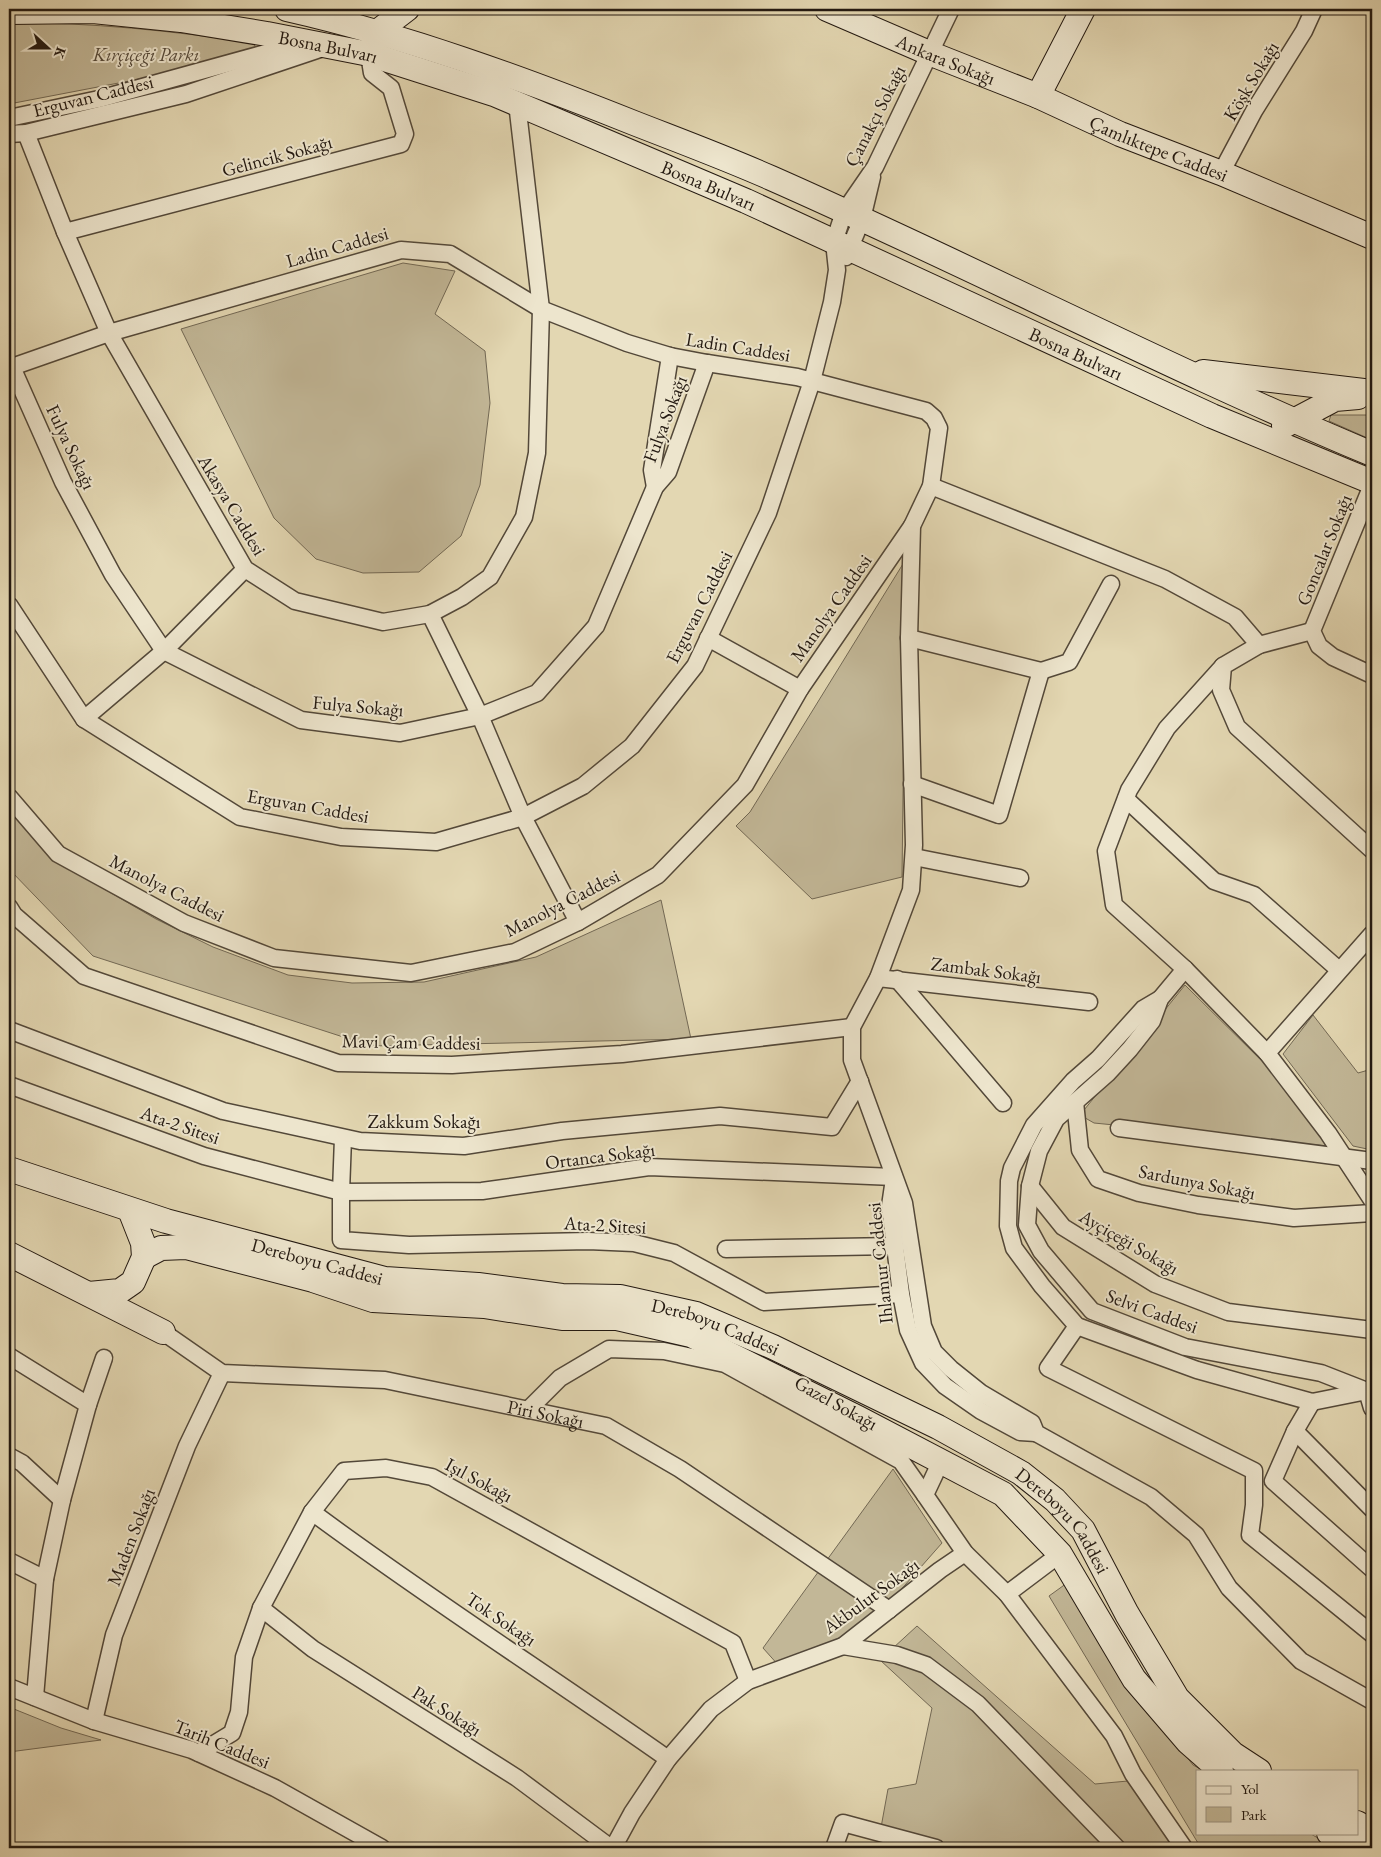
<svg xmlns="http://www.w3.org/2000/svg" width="1381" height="1857" font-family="'EB Garamond',serif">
	<rect width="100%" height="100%" fill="#e3d7b2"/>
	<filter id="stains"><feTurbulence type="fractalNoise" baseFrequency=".004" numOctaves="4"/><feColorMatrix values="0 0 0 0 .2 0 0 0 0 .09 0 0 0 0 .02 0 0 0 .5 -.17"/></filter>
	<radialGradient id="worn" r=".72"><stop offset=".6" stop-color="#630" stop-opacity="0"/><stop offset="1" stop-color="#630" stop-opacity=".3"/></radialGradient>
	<g fill="#c2b797" stroke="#726854">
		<path d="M 9,23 C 90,22 173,31 253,43 L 256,47 L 223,63 L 9,104 Z"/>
		<polygon points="403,263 455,271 435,314 485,351 490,403 480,485 461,536 419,572 363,573 316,559 274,518 181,329"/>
		<polygon points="1331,415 1372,415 1372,440 1329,421"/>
		<polygon points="906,559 902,877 812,899 736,826 750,812"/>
		<polygon points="9,809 68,868 156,919 213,947 288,975 352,983 424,982 536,957 661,900 691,1039 371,1046 93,956 9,869"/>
		<polygon points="1185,985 1270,1069 1327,1146 1094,1123 1080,1115"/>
		<polygon points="1313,1015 1358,1073 1372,1069 1372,1150 1353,1146 1283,1054"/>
		<polygon points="893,1469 942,1543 869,1626 780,1667 763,1648"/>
		<polygon points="1074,1578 1138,1693 1193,1765 1204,1771 1197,1771 1197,1833 1309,1833 1336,1848 1201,1848 1049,1596"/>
		<polygon points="917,1626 1095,1784 1139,1780 1181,1848 942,1848 880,1833 888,1789 916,1784 932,1708 880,1660"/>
		<polygon points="9,1707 61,1728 101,1740 9,1752"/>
	</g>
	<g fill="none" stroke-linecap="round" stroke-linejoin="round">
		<g stroke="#534839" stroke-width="19">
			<g id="street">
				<polyline points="9,118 99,99 302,43"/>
				<polyline points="26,133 65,232 109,333 245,569 295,601 383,622 430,614 462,597 490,577 524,517 537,453 541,309 517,103"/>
				<polyline points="9,134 26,133 186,94 326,47"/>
				<polyline points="1221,173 1254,111 1304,31 1314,9"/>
				<polyline points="65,232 401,144 405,134 391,88 372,73 369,54"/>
				<polyline points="846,257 862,219 872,177"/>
				<polyline points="12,367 63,482 113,575 164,651 301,720 400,733 480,716 537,693 596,626 655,487 668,472 707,363"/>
				<polyline points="9,368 109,333 401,250 450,254 541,309 627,343 670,356 707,363 797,377 926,411 934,418 939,428 931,486 912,526 909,638 914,845 911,890 878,978 852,1027 852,1060 904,1203 923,1326 934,1352 951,1369 981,1393 1032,1423 1036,1433 1151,1497 1196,1535 1229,1588 1301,1661 1372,1701"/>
				<polyline points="1372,485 1312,631 1319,646 1333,657 1372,675"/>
				<polyline points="931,486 1165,579 1235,617 1259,645 1223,666 1221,690 1237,727 1372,850"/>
				<polyline points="655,487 652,470 670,356"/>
				<polyline points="9,605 84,719 240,817 341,837 436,842 523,817 583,786 632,746 695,666 768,513 812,381 832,302 837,270 834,242 844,212 875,167 951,9"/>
				<polyline points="430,614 480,716 523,817 578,922"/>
				<polyline points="708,638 800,689"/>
				<polyline points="909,638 1041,671 999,815 912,784"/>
				<polyline points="1259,645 1312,631"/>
				<polyline points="1223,666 1167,728 1129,790 1106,851 1114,905 1185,969 1267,1053 1328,1133 1372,1200"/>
				<polyline points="1041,671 1069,662 1111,584"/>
				<polyline points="84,719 164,651 245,569"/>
				<polyline points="9,797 58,854 184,923 274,958 411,973 515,952 578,922 658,875 745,785 800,689 912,526"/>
				<polyline points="1126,799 1214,881 1254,895 1339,970"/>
				<polyline points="914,857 1020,878"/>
				<polyline points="9,907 14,915 84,976 338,1063 452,1065 622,1054 852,1027"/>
				<polyline points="1185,969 1160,999 1152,1021 1130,1049 1107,1074 1056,1119 1039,1151 1030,1186 1027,1225 1041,1251 1092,1311 1185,1347 1321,1373 1367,1391 1372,1391"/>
				<polyline points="878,978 1089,1002"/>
				<polyline points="897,979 1003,1103"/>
				<polyline points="1160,999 1143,1009 1098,1059 1073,1081 1034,1125 1012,1168 1009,1181 1008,1226 1014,1248 1042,1286 1077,1326 1197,1370 1312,1402 1367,1391"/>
				<polyline points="9,1030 223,1111 360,1141 464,1146 562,1131 720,1116 832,1127 860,1081"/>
				<polyline points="1267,1053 1372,934"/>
				<polyline points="9,1085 204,1156 341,1192 341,1240 409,1245 588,1241 634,1243 674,1253 764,1302 901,1294"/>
				<polyline points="1075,1102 1080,1150 1098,1179 1139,1193 1198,1205 1294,1218 1372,1213"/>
				<polyline points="1119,1128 1372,1161"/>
				<polyline points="343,1138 341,1192 482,1191 649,1167 894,1177"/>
				<polyline points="894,1179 890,1206 901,1294 908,1330 923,1363 945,1386 981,1411 1020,1432 1036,1433"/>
				<polyline points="1030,1186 1063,1227 1155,1284 1228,1312 1372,1330"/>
				<polyline points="726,1249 895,1246"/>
				<polyline points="1077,1326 1048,1368 1254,1471 1254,1505 1250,1535 1372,1634"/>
				<path id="s1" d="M 163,1332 L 222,1373 L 385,1380 L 606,1426 L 680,1469 L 889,1610"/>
				<polyline points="9,1356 88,1405 62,1500 45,1579 35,1697"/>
				<polyline points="1367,1391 1372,1408"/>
				<polyline points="1312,1402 1295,1431 1372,1509"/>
				<polyline points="88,1405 104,1358"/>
				<polyline points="528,1410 560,1378 609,1349 664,1351 725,1364 901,1461 925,1495"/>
				<polyline points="1295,1431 1273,1481 1372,1569"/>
				<polyline points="9,1456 22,1463 62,1500"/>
				<polyline points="941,1461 925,1495 965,1553 1007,1594 1114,1736 1133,1774 1184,1848"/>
				<path d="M 312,1512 C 428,1598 550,1676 668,1759"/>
				<polyline points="9,1561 45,1579"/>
				<polyline points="1007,1594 1060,1554"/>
				<polyline points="261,1608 313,1649 517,1778 611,1848"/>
				<polyline points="843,1646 897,1655 926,1665 978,1704 1117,1848"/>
				<polyline points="9,1687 94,1721 192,1750 275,1788 382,1848"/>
				<polyline points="94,1721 114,1635 187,1446 222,1373"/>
				<polyline points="199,1753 232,1733 239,1712 244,1657 261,1608 312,1512 344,1471 386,1468 432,1477 733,1643 748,1681"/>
				<polyline points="613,1848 632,1813 668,1759 711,1709 748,1681 843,1646 940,1570 965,1553"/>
				<polyline points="834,1848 843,1823 936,1848"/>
			</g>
		</g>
		<g stroke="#231911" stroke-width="26">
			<g id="secondary">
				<path d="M 287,9 C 406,36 521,78 634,123 C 680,141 726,158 771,178 C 973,267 1169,369 1372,454"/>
				<path id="s2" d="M 827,9 L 929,53 L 1038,96 L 1120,134 L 1221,173 L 1372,237"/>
				<path id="s3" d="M 9,12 L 93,11 L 181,20 L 267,34 L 369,54 L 494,94 L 746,201 L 1212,416 L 1372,482"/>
				<polyline points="373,43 377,32 407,9"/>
				<polyline points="1038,96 1083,9"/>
				<polyline points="1203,372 1372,392"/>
				<polyline points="1284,426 1335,399 1358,397"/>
				<path id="s4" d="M 9,1169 L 166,1221 L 385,1279 L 478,1285 L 562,1296 L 620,1297 L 696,1314 L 773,1347 L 938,1427 L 1021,1473 L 1055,1500 L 1083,1530 L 1127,1614 L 1177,1698 L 1233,1754 L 1259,1771"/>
				<polyline points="9,1254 163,1332"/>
				<polyline points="144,1257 161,1248 186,1247 313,1280 373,1300 484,1306 562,1318 617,1318 691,1335 858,1418 1003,1494 1060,1554 1134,1679 1188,1742 1221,1771"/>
				<polyline points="89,1294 120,1291 133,1282 144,1257 143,1243 130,1210"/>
				<polyline points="1357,1823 1372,1831"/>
				<polyline points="1329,1833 1361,1848"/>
			</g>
		</g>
		<use href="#street" stroke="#ede5cd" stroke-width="16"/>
		<use href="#secondary" stroke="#ede5cd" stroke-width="24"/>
	</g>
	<g text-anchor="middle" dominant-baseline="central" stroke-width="4" stroke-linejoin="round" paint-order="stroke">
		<g font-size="19" fill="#231911" stroke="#ede5cd">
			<text stroke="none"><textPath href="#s3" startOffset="322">Bosna Bulvarı</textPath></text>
			<text stroke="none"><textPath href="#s2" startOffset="129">Ankara Sokağı</textPath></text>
			<text transform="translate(1251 81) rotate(-59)">Köşk Sokağı</text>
			<text transform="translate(93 96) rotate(-14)">Erguvan Caddesi</text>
			<text transform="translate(875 116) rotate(-63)">Çanakçı Sokağı</text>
			<text stroke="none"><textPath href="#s2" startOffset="360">Çamlıktepe Caddesi</textPath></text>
			<text transform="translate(277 156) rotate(-15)">Gelincik Sokağı</text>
			<text stroke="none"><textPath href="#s3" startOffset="728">Bosna Bulvarı</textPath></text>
			<text transform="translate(337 247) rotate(-16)">Ladin Caddesi</text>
			<text transform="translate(738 347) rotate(9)">Ladin Caddesi</text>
			<text stroke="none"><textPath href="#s3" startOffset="1132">Bosna Bulvarı</textPath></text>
			<text transform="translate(665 419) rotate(-69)">Fulya Sokağı</text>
			<text transform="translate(71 447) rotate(65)">Fulya Sokağı</text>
			<text transform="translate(232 505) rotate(59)">Akasya Caddesi</text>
			<text transform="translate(1324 550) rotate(-68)">Goncalar Sokağı</text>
			<text transform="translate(699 607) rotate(-63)">Erguvan Caddesi</text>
			<text transform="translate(831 608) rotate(-55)">Manolya Caddesi</text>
			<text transform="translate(358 706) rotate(5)">Fulya Sokağı</text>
			<text transform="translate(308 806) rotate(10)">Erguvan Caddesi</text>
			<text transform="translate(167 888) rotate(27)">Manolya Caddesi</text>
			<text transform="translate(562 903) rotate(-27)">Manolya Caddesi</text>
			<text transform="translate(986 970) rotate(7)">Zambak Sokağı</text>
			<text transform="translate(411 1042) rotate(1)">Mavi Çam Caddesi</text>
			<text x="424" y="1121">Zakkum Sokağı</text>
			<text transform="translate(180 1125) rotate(19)">Ata-2 Sitesi</text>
			<text transform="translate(600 1156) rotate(-7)">Ortanca Sokağı</text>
			<text transform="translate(1197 1182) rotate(11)">Sardunya Sokağı</text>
			<text transform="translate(605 1225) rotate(3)">Ata-2 Sitesi</text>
			<text transform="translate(1129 1242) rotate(30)">Ayçiçeği Sokağı</text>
			<text stroke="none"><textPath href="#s4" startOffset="322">Dereboyu Caddesi</textPath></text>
			<text transform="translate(880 1263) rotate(-96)">Ihlamur Caddesi</text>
			<text transform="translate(1152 1311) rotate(20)">Selvi Caddesi</text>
			<text stroke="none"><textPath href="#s4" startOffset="728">Dereboyu Caddesi</textPath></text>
			<text transform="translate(836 1403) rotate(29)">Gazel Sokağı</text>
			<text stroke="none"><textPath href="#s1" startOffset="399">Piri Sokağı</textPath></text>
			<text transform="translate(479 1480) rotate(28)">Işıl Sokağı</text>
			<text stroke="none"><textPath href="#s4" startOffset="1132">Dereboyu Caddesi</textPath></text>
			<text transform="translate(131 1537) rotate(-69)">Maden Sokağı</text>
			<text transform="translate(871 1596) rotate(-36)">Akbulut Sokağı</text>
			<text transform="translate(501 1619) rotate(34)">Tok Sokağı</text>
			<text transform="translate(447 1711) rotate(32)">Pak Sokağı</text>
			<text transform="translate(222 1744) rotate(22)">Tarih Caddesi</text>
		</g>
		<g font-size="19" font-style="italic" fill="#534839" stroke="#ede5cd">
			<text x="146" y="54">Kırçiçeği Parkı</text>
		</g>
	</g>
	<rect width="1381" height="1857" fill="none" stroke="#e3d7b2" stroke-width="30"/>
	<rect x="10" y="10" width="1361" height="1837" fill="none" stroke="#231911" stroke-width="2.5"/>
	<rect x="15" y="15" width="1351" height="1827" fill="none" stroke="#231911"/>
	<rect x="1196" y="1770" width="162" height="65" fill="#ede5cd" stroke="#9c9382"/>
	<rect x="1206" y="1786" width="25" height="8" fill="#ede5cd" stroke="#9c9382"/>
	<text x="1241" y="1794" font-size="15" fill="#231911">Yol</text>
	<rect x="1206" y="1807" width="25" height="15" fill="#c2b797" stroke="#9c9382"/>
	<text x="1241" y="1820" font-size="15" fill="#231911">Park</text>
	<g transform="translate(48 48) rotate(111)" stroke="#ede5cd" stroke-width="4" paint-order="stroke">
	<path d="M0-4L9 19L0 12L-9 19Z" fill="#231911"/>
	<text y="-8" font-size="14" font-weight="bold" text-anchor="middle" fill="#231911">K</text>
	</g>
	<rect width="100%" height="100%" filter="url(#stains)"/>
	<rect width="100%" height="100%" fill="url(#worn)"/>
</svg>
